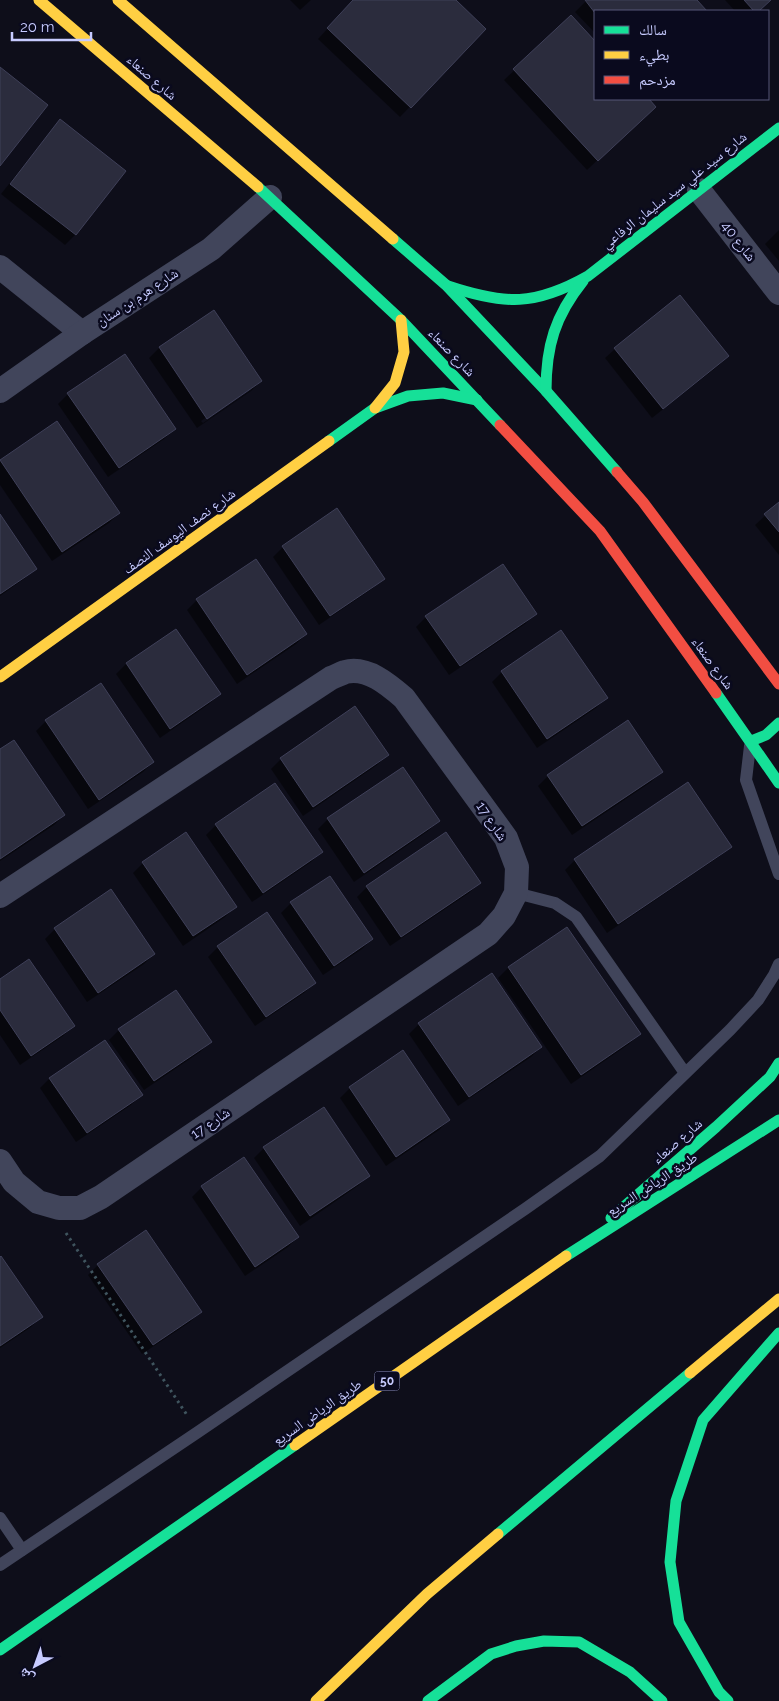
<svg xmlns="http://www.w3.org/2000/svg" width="779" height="1701" font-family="Raleway,'Noto Naskh Arabic',sans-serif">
	<rect width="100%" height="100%" fill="#0e0e1a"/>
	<g fill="#0007" fill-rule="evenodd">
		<polygon points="290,0 311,0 300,10"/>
		<polygon points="354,0 454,0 485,29 400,117 318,39"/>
		<polygon points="587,0 695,0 706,11 595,11 595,33 575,12"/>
		<polygon points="725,0 770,0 758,11 735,11"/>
		<polygon points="571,17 595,43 595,99 647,99 654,107 587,170 504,80"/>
		<polygon points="61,121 125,171 75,235 65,245 1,194 51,131"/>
		<polygon points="779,230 779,261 765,244"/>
		<path d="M 214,312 L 261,381 L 251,391 L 197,428 L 149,358 L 159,348 ZM 251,387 L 251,390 L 203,423 L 201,421 Z"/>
		<polygon points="615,349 728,356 718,366 652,418 605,358"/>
		<polygon points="68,394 174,429 164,439 108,477 58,404"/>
		<polygon points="57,422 119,513 109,523 52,561 0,485 0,461"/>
		<polygon points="779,503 779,555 755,525"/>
		<polygon points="337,510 383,578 373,588 319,625 273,557 283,547"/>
		<polygon points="0,516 35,568 25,578 0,596"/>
		<polygon points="197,600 306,634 296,644 237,684 187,610"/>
		<polygon points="535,614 525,624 449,675 416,627 426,617"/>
		<polygon points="176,631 219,694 209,704 160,738 116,674 126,664"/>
		<polygon points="502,672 606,698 596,708 537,748 492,682"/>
		<polygon points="100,684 153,762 143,772 88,809 36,731 46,721"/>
		<polygon points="0,751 64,815 54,825 0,861"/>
		<polygon points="387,755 377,765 303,816 271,769 281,759"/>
		<polygon points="661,772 651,782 572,835 538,786 548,776"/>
		<polygon points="688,784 730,846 720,856 607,933 565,870 575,860"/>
		<polygon points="328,819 438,821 428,831 354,882 318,829"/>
		<polygon points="216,825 321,852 311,862 252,902 206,835"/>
		<polygon points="143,863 235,907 225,917 183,946 133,873"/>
		<polygon points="479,883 469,893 390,946 357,897 367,887"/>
		<polygon points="111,891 154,954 144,964 87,1002 45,939 55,929"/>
		<polygon points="291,903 372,939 362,949 323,975 281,913"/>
		<polygon points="567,928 639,1034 629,1044 571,1084 498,978 508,968"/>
		<polygon points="218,947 314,983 304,993 255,1026 208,957"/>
		<polygon points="0,980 73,1026 63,1036 20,1065 0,1035"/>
		<polygon points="419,1024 541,1047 531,1057 458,1106 409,1034"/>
		<polygon points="119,1030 210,1042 200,1052 144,1090 109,1040"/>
		<polygon points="50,1078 141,1095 131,1105 76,1142 40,1088"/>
		<polygon points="350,1088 449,1120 439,1130 386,1166 340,1098"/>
		<polygon points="323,1108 369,1175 359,1185 300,1226 254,1158 264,1148"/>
		<polygon points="244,1158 298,1237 288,1247 245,1276 192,1197 202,1187"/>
		<polygon points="0,1258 41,1317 31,1327 0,1348"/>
		<polygon points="98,1265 200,1312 190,1322 142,1354 88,1275"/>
	</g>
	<g fill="#2b2c3d" stroke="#3f4059">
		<polygon points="353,0 456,0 486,29 411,108 327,28"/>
		<polygon points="585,0 697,0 707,11 595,11 595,13"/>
		<polygon points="744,0 771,0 759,11 754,11"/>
		<polygon points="571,15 595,41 595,99 649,99 656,107 598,161 513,69"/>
		<polygon points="0,67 48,105 0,166"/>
		<polygon points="60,119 126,171 76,235 10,184"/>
		<polygon points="680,295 729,356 663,409 614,348"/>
		<polygon points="214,310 262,381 207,419 159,347"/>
		<polygon points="125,354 176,429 119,468 67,393"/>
		<polygon points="57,421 120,513 62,552 0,460"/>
		<polygon points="779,502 779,532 764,514"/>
		<polygon points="337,508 385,579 330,616 282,546"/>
		<polygon points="0,514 37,569 0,594"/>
		<polygon points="256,559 307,634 247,675 196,599"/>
		<polygon points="503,564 537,614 460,666 425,616"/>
		<polygon points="176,629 221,694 170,729 126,663"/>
		<polygon points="561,630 608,698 547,739 501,671"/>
		<polygon points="101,683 154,762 99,800 45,720"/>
		<polygon points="355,706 389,755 313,807 280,758"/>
		<polygon points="628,720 663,772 582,826 547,775"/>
		<polygon points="14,740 65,815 0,859 0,749"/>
		<polygon points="403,767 440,821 364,873 327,818"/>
		<polygon points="688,782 732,847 618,924 574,859"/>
		<polygon points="275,783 323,852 263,893 215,824"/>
		<polygon points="186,832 237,907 193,936 142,862"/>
		<polygon points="446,832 481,883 401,937 366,886"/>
		<polygon points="330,876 373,939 334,966 290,902"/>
		<polygon points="111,889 155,954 98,993 54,928"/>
		<polygon points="267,912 316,983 266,1017 217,946"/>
		<polygon points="567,927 641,1034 581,1075 508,967"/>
		<polygon points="29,959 75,1026 31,1056 0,1010 0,979"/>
		<polygon points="492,973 542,1047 469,1097 418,1023"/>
		<polygon points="176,990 212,1042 154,1081 118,1029"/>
		<polygon points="105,1040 143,1095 87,1133 49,1078"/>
		<polygon points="403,1050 450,1120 396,1157 349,1087"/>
		<polygon points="324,1107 370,1176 310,1216 263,1147"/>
		<polygon points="244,1157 299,1237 255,1267 201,1186"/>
		<polygon points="146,1230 202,1312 153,1345 97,1264"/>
		<polygon points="1,1256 43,1317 0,1346 0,1257"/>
	</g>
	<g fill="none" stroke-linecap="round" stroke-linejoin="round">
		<polyline stroke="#3f545e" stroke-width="3" stroke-dasharray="2.5 4" stroke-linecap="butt" points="66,1233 187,1415"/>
		<g stroke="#41455b" stroke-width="12">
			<polyline points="750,746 746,780 779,874"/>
			<polyline points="516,893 555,903 576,917 685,1073"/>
			<polyline points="0,1518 22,1550"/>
			<polyline points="0,1565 198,1432 525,1209 600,1156 730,1030 758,1000 774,975 779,964"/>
		</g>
		<g stroke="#41455b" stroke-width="24">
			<polyline points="699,190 779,293"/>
			<polyline points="0,267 82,333"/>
			<polyline points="0,391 82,333 211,249 270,197"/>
			<path d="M 0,896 L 331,678 C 336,676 340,674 345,672 C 367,666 389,685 404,698 L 506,838 L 517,867 L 516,893 L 504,916 L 488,934 L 101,1197 L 80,1208 L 59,1208 L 38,1202 L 14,1182 L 0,1161"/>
		</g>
		<g stroke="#16e098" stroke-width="11">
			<polyline points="258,187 401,320 500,425"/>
			<polyline points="393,239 446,285 546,391 617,472"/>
			<path d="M 448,286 C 505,305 535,306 588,276 L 779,128"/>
			<path d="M 546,391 C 546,346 555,316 583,281"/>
			<polyline points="329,441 375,408 408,396 443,393 477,400"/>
			<polyline points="716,693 779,783"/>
			<polyline points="751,741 766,735 779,723"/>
			<polyline points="611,1218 716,1127 770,1077 779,1063"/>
			<polyline points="566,1256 779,1120"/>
			<polyline points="498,1534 690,1373"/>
			<polyline points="0,1650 295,1445"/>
			<polyline points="428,1701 491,1654 516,1646 544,1641 579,1642 630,1672 662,1701"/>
			<polyline points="728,1701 719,1692 679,1622 670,1562 676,1501 703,1420 779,1333"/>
		</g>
		<g stroke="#ffcf43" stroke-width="11">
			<polyline points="39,0 258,187"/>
			<polyline points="118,0 393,239"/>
			<polyline points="375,408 395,383 404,352 401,320"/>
			<polyline points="0,677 329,441"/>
			<polyline points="690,1373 779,1299"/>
			<polyline points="295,1445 566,1256"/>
			<polyline points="316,1701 427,1594 498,1534"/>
		</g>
		<g stroke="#f24e42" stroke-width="11">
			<polyline points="500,425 600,531 716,693"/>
			<polyline points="617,472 643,502 779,684"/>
		</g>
	</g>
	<g text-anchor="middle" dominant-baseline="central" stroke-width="5" stroke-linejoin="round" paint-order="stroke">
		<rect fill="#0a0a1e" stroke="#8e91bc" stroke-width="1" x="374.5" y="1371.5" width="25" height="19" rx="4"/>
		<g font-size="12" font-weight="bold" fill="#c7cbff">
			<text x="387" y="1381">50</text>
		</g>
		<g font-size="14" fill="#c7cbff" stroke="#0a0a1e">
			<text transform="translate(152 77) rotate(41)">شارع صنعاء</text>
			<text transform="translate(674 190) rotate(-38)">شارع سيد علي سيد سليمان الرفاعي</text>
			<text transform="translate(739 241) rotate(52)">شارع 40</text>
			<text transform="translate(137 297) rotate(-33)">شارع هرم بن سنان</text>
			<text transform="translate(452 352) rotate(46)">شارع صنعاء</text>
			<text transform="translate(179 531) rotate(-36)">شارع نصف اليوسف النصف</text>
			<text transform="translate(713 663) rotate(54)">شارع صنعاء</text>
			<text transform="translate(492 821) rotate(56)">شارع 17</text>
			<text transform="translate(210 1123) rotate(-34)">شارع 17</text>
			<text transform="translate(677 1141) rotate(-41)">شارع صنعاء</text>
			<text transform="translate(652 1184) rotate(-33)">طريق الرياض السريع</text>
			<text transform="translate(317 1412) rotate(-35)">طريق الرياض السريع</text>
		</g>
	</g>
	<rect x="594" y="10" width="175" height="90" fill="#0a0a1e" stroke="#565778"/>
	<rect x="604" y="26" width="25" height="8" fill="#16e098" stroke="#565778"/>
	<text x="639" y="35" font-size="15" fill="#c7cbff">سالك</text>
	<rect x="604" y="51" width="25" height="8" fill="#ffcf43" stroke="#565778"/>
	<text x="639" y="60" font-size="15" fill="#c7cbff">بطيء</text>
	<rect x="604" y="76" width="25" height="8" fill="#f24e42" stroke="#565778"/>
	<text x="639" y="85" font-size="15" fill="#c7cbff">مزدحم</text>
	<g transform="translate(35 1666) rotate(221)" stroke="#0a0a1e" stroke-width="4" paint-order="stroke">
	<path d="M0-4L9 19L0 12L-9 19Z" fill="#c7cbff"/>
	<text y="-8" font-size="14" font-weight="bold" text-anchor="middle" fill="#c7cbff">ش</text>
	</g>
	<path d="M12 32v8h79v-8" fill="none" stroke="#c7cbff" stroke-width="2.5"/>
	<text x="20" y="32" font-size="15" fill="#c7cbff" stroke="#0a0a1e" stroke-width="4" paint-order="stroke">20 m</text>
</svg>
